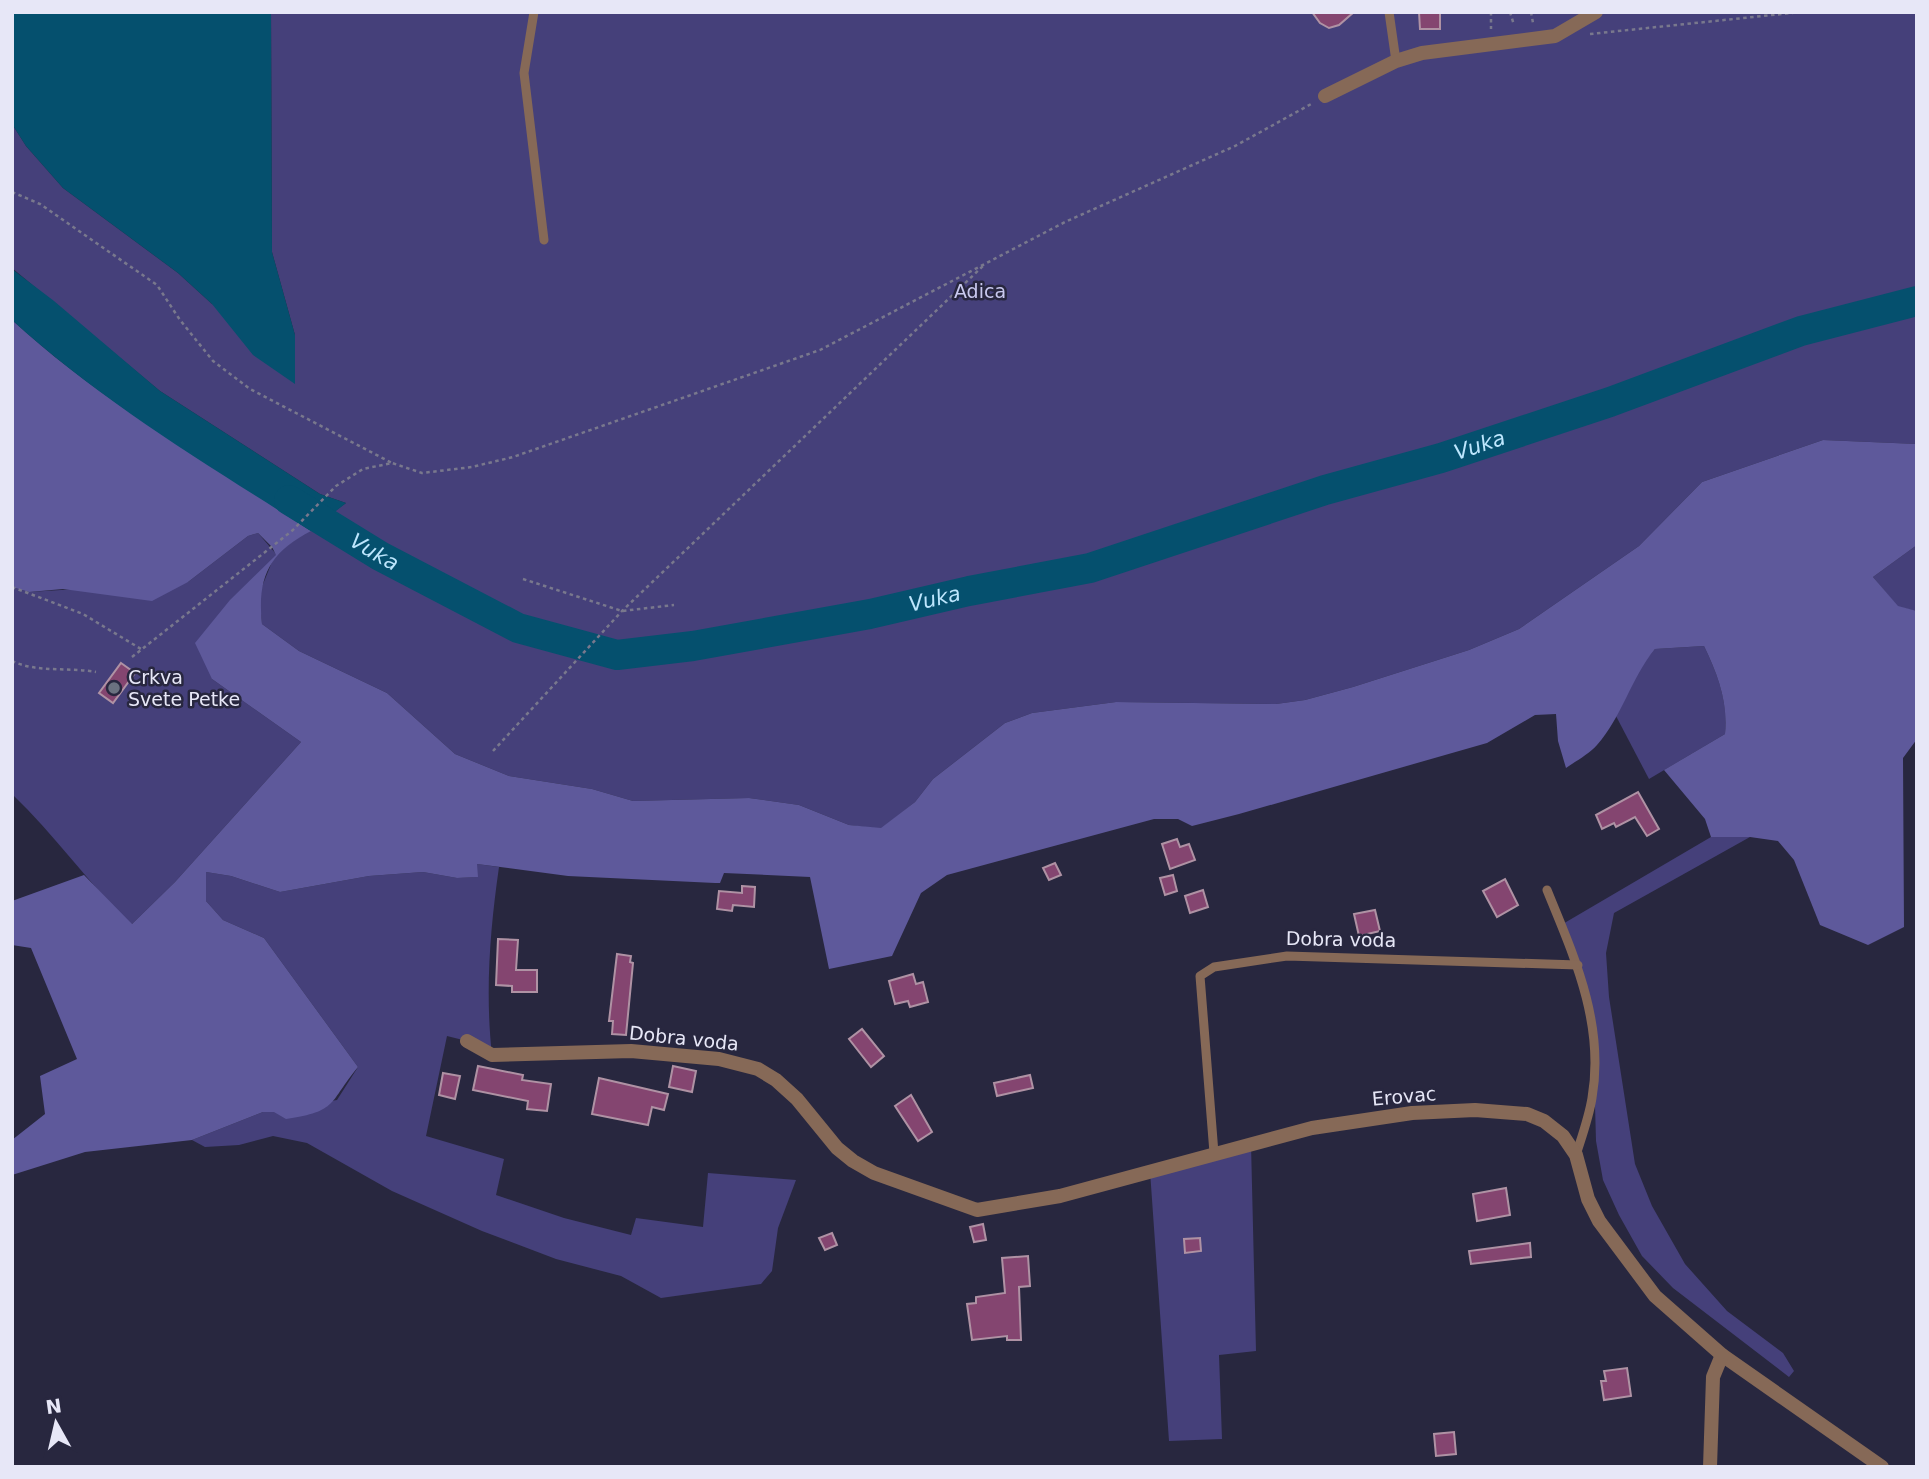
<svg xmlns="http://www.w3.org/2000/svg" width="1929" height="1479" font-family="'DejaVu Sans',sans-serif">
	<rect width="100%" height="100%" fill="#28273f"/>
	<g fill="#45407a">
		<path d="M 271,12 L 1917,12 L 1917,444 L 1823,440 L 1702,482 L 1639,546 L 1519,629 L 1469,650 L 1353,687 L 1305,700 L 1276,704 L 1116,702 L 1032,713 L 1005,723 L 933,779 L 915,802 L 881,829 L 849,825 L 799,805 L 749,798 L 633,801 L 592,789 L 509,776 L 455,754 L 387,693 L 299,651 L 262,624 L 259,594 L 274,557 L 212,679 L 301,742 L 175,882 L 131,925 C 89,884 55,835 12,794 L 12,587 L 29,592 L 188,582 L 248,536 L 258,533 L 276,554 L 346,503 L 320,494 L 160,391 L 12,268 L 12,124 L 26,146 L 63,188 L 178,273 L 212,304 L 295,335 L 272,252 Z"/>
		<polygon points="1917,545 1917,611 1898,607 1873,577"/>
		<path d="M 1704,646 C 1718,675 1728,702 1725,734 L 1649,779 L 1616,716 L 1640,667 L 1655,649 Z"/>
		<polygon points="1711,837 1750,837 1614,913 1606,953 1609,997 1635,1164 1652,1206 1685,1264 1727,1311 1783,1353 1794,1371 1789,1377 1673,1288 1642,1256 1619,1215 1603,1180 1596,1141 1593,1032 1561,925"/>
		<path d="M 477,864 L 499,867 C 490,929 485,993 492,1055 L 467,1041 L 447,1036 L 426,1136 L 504,1159 L 496,1195 L 564,1218 L 631,1235 L 636,1218 L 703,1227 L 708,1173 L 796,1180 L 778,1228 L 772,1271 L 761,1284 L 661,1298 L 621,1276 L 556,1259 L 482,1231 L 392,1191 L 307,1143 L 273,1136 L 239,1145 L 205,1147 L 192,1140 L 263,1112 L 337,1100 L 358,1067 L 264,938 L 223,920 L 206,901 L 206,872 L 231,876 L 280,892 L 369,876 L 423,872 L 457,878 L 477,877 Z"/>
		<polygon points="1251,1144 1256,1351 1219,1355 1222,1439 1169,1441 1150,1171"/>
	</g>
	<path fill="#5e599b" d="M 12,320 C 105,405 208,461 311,531 C 269,553 257,577 262,624 L 299,651 L 387,693 L 455,754 L 509,776 L 592,789 L 633,801 L 749,798 L 799,805 L 849,825 L 881,828 L 915,802 L 933,779 L 1005,723 L 1032,713 L 1116,702 L 1276,704 L 1305,700 L 1353,687 L 1469,650 L 1519,629 L 1639,546 L 1702,482 L 1823,440 L 1917,444 L 1917,545 L 1873,577 L 1898,606 L 1917,611 L 1917,739 L 1903,758 L 1904,927 L 1868,945 L 1820,925 L 1794,860 L 1778,841 L 1750,837 L 1711,837 L 1705,819 L 1664,770 L 1725,734 C 1728,702 1718,675 1704,646 L 1655,649 C 1631,678 1622,717 1597,745 C 1589,754 1576,761 1566,768 L 1558,741 L 1556,714 L 1535,715 L 1487,743 L 1239,814 L 1192,826 L 1178,819 L 1154,819 L 947,875 L 921,893 L 892,956 L 829,969 L 810,877 L 724,873 L 720,883 L 715,883 L 568,876 L 477,864 L 478,877 L 457,878 L 423,872 L 369,876 L 280,892 L 231,876 L 206,872 L 206,901 L 223,920 L 264,938 L 358,1067 C 328,1103 339,1111 286,1119 L 274,1112 L 263,1112 L 192,1140 L 85,1152 L 12,1175 L 12,1140 L 45,1114 L 40,1076 L 77,1059 L 31,948 L 12,945 L 12,901 L 84,875 L 132,924 L 175,882 L 301,742 L 212,679 L 195,643 L 230,600 L 276,555 L 272,547 L 258,533 L 248,536 L 188,582 L 152,601 L 63,589 L 29,592 L 12,587 Z"/>
	<g fill="#05506e">
		<polygon points="12,12 271,12 272,252 295,335 295,384 253,355 212,304 178,273 63,188 26,146 12,124"/>
		<path d="M 12,269 L 54,301 L 160,391 L 320,494 L 346,503 L 311,531 C 208,465 103,403 12,320 Z"/>
	</g>
	<g fill="none" stroke-linecap="round" stroke-linejoin="round">
		<path stroke="#05506e" stroke-width="30" id="s1" d="M 289,500 L 380,556 L 518,628 L 617,655 L 693,646 L 870,614 L 969,591 L 1090,568 L 1325,490 L 1441,458 L 1610,402 L 1801,331 L 1917,301"/>
	</g>
	<g fill="#844570" stroke="#af92a4" stroke-width="2">
		<polygon points="1312,12 1354,12 1339,25 1329,28 1320,23"/>
		<polygon points="1419,12 1440,12 1440,29 1420,29"/>
		<polygon points="121,663 135,673 113,703 99,693"/>
		<polygon points="1638,792 1659,829 1647,836 1635,817 1616,827 1614,823 1602,829 1596,815"/>
		<polygon points="1177,839 1180,847 1189,844 1195,860 1170,869 1162,844"/>
		<polygon points="1055,863 1061,875 1049,880 1043,868"/>
		<polygon points="1173,875 1177,891 1165,895 1160,878"/>
		<polygon points="1505,879 1518,905 1497,917 1483,891"/>
		<polygon points="742,886 755,887 754,907 733,905 732,911 717,909 719,891 742,893"/>
		<polygon points="1203,890 1208,907 1190,913 1185,896"/>
		<polygon points="1375,910 1380,931 1359,936 1354,914"/>
		<polygon points="498,939 518,940 516,970 537,970 537,992 512,992 512,986 496,985"/>
		<polygon points="617,954 631,956 630,962 633,963 626,1035 612,1034 613,1021 609,1021"/>
		<polygon points="913,974 916,984 923,982 928,1002 910,1007 908,1001 895,1004 889,981"/>
		<polygon points="862,1029 884,1056 871,1067 849,1039"/>
		<polygon points="478,1066 523,1075 522,1080 551,1084 547,1111 527,1109 528,1101 473,1090"/>
		<polygon points="673,1066 696,1071 692,1092 669,1087"/>
		<polygon points="443,1073 460,1076 455,1099 439,1095"/>
		<polygon points="1030,1075 1033,1088 997,1096 994,1083"/>
		<polygon points="599,1078 668,1094 664,1110 652,1107 648,1125 592,1114"/>
		<polygon points="911,1095 932,1132 918,1141 895,1106"/>
		<polygon points="1506,1188 1510,1215 1477,1221 1473,1194"/>
		<polygon points="983,1224 986,1240 974,1242 970,1227"/>
		<polygon points="832,1233 837,1245 825,1250 819,1238"/>
		<polygon points="1200,1238 1201,1251 1185,1253 1184,1239"/>
		<polygon points="1530,1243 1531,1257 1471,1264 1469,1251"/>
		<polygon points="1028,1256 1030,1286 1019,1287 1021,1340 1007,1340 1007,1336 972,1340 967,1304 976,1303 976,1297 1005,1293 1002,1258"/>
		<polygon points="1627,1368 1631,1396 1604,1400 1601,1381 1606,1381 1604,1371"/>
		<polygon points="1454,1432 1456,1454 1436,1456 1434,1434"/>
	</g>
	<g fill="none" stroke-linecap="round" stroke-linejoin="round">
		<g stroke="#79788d" stroke-width="2.5" stroke-dasharray="3.5 3.5" stroke-linecap="butt">
			<polyline points="1491,12 1491,29"/>
			<polyline points="1510,12 1514,25"/>
			<polyline points="1531,12 1533,23"/>
			<polyline points="1590,34 1801,12"/>
			<polyline points="12,192 40,204 157,285 180,320 213,361 250,389 392,463"/>
			<polyline points="523,579 622,611 674,605"/>
			<polyline points="12,587 83,614 141,649"/>
			<polyline points="132,657 293,530 336,486 363,469 392,463 422,473 472,467 513,457 820,350 1065,222 1235,146 1313,103"/>
			<path d="M 12,661 C 37,673 69,667 96,672"/>
			<polyline points="493,751 622,611 984,265"/>
		</g>
		<g stroke="#866957" stroke-width="9">
			<polyline points="534,12 524,73 544,240"/>
			<polyline points="1389,12 1396,61"/>
			<path d="M 1547,890 C 1574,956 1605,1024 1592,1098 C 1589,1117 1582,1136 1576,1155"/>
			<polyline points="1214,1153 1200,976 1214,967 1287,956 1578,965"/>
		</g>
		<g stroke="#866957" stroke-width="14">
			<polyline points="1325,96 1396,61 1422,53 1555,36 1596,12"/>
			<polyline points="467,1041 492,1055 631,1051 719,1059 758,1069 776,1080 797,1099 837,1148 853,1161 874,1173 977,1210 1060,1196 1312,1128 1412,1113 1475,1110 1527,1114 1544,1121 1563,1136 1576,1155 1588,1199 1599,1221 1655,1296 1722,1355 1882,1467"/>
			<polyline points="1710,1467 1713,1377 1722,1355"/>
		</g>
	</g>
	<circle fill="#6b7280" stroke="#28273f" stroke-width="2.5" cx="114" cy="688" r="7"/>
	<g text-anchor="middle" dominant-baseline="central" stroke-width="5" stroke-linejoin="round" paint-order="stroke">
		<g font-size="19" fill="#c9c9ef" stroke="#28273f">
			<text x="980" y="291">Adica</text>
		</g>
		<g font-size="19" fill="#e7e7f7" stroke="#28273f" text-anchor="start">
			<text x="128" y="677">Crkva<tspan x="128" dy="22">Svete Petke</tspan></text>
		</g>
		<g font-size="19" fill="#e7e7f7" stroke="#28273f">
			<text transform="translate(1341 939) rotate(1)">Dobra voda</text>
			<text transform="translate(684 1038) rotate(6)">Dobra voda</text>
			<text transform="translate(1404 1096) rotate(-5)">Erovac</text>
		</g>
		<g font-size="21" font-style="italic" fill="#bde6fd" stroke="#28273f">
			<text stroke="none"><textPath href="#s1" startOffset="1255">Vuka</textPath></text>
			<text stroke="none"><textPath href="#s1" startOffset="100">Vuka</textPath></text>
			<text stroke="none"><textPath href="#s1" startOffset="688">Vuka</textPath></text>
		</g>
	</g>
	<rect width="1929" height="1479" fill="none" stroke="#e7e7f7" stroke-width="28"/>
	<g transform="translate(56 1423) rotate(352)" stroke="#28273f" stroke-width="5" paint-order="stroke">
	<path d="M0-5L12 26L0 18L-12 26Z" fill="#e7e7f7"/>
	<text y="-10" font-size="19" font-weight="bold" text-anchor="middle" fill="#e7e7f7">N</text>
	</g>
</svg>
